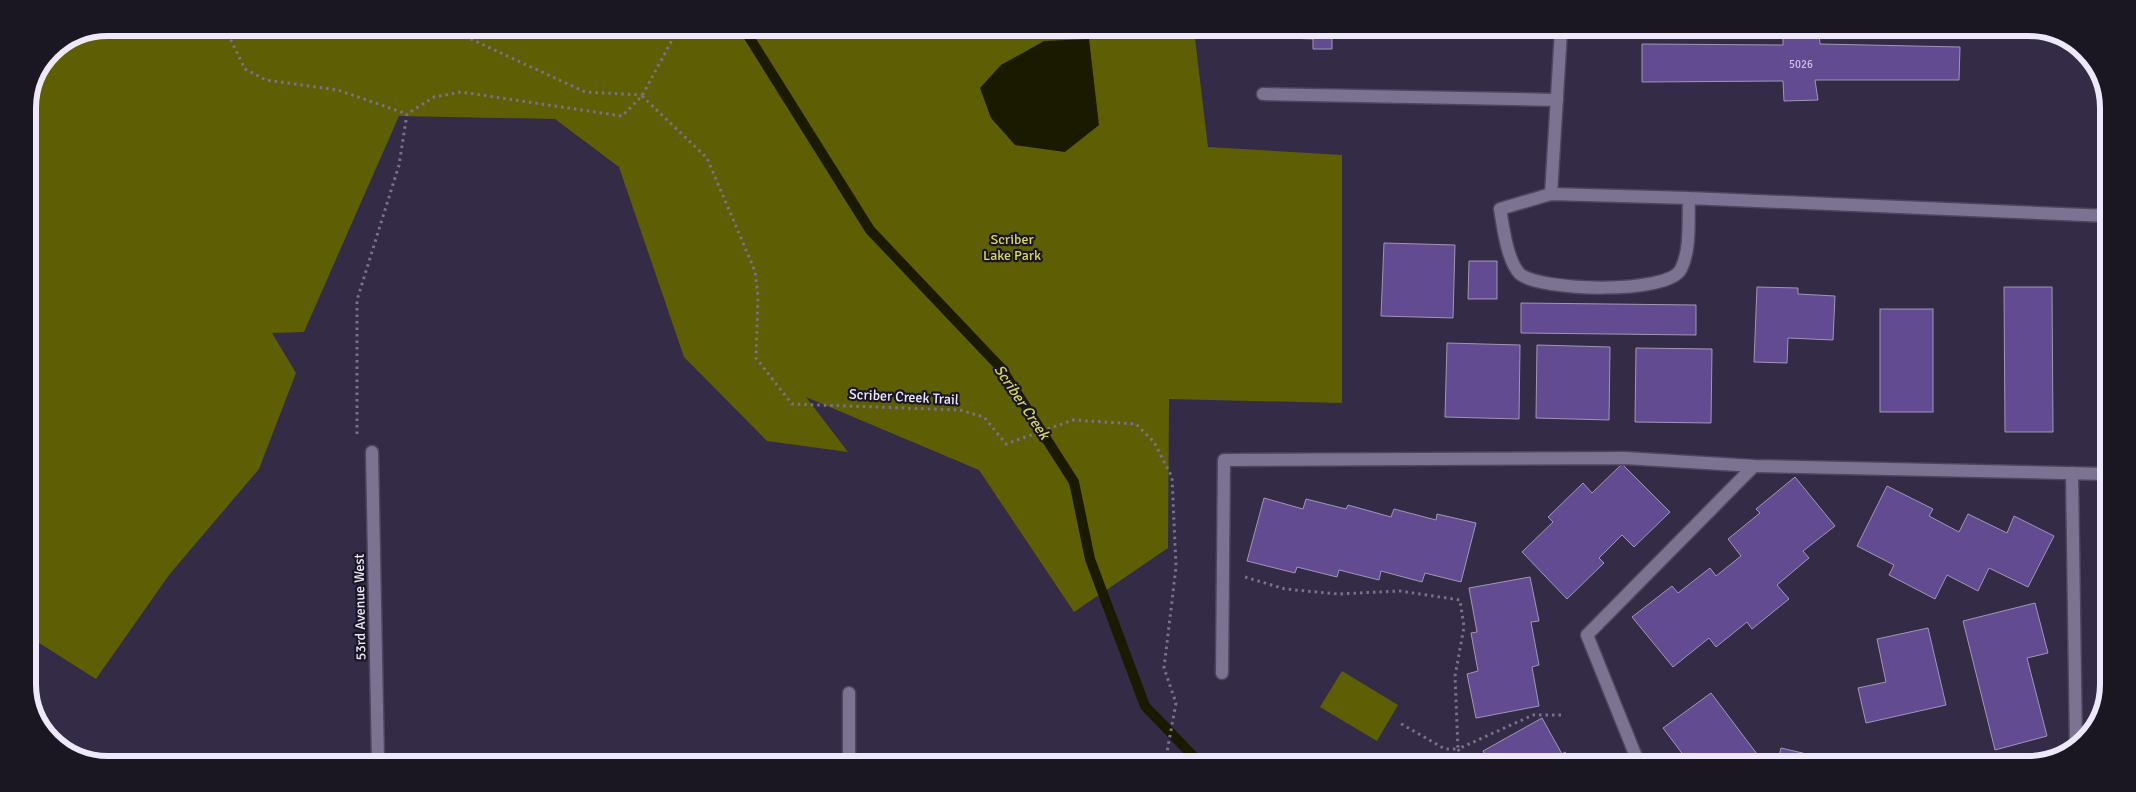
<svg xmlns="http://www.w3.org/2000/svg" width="2136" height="792" font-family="Signika,sans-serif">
	<rect width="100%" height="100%" fill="#342b47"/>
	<g fill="#5e5e04">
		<polygon points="108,28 1194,30 1208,147 1342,155 1342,403 1169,399 1168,548 1074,612 979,470 806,397 848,452 767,441 684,357 619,167 555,119 399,116 304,332 272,333 296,373 259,469 169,575 96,679 28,636 28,546 33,539 33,458 28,456 28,103 51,51"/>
		<polygon points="1342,671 1398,705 1377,741 1320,707"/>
	</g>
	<polygon fill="#191a00" points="1089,39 1099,125 1065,152 1015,145 991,118 980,88 1001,65 1044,41"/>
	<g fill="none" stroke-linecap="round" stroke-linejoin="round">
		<polyline stroke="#191a00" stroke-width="10" points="744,29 870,230 1001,368 1074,482 1090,559 1145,706 1195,758 1196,763"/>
	</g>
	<g fill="#634b91" stroke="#a096b7">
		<polygon points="1258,30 1392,30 1392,37 1332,36 1332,49 1313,49 1313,39 1258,37"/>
		<polygon points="1783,31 1819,31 1820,44 1960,47 1959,80 1815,80 1818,100 1784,101 1783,81 1642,82 1642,44 1783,45"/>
		<polygon points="1384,243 1455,245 1453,318 1381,316"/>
		<polygon points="1469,261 1497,261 1497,299 1468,299"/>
		<polygon points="1757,287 1798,288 1798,294 1835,296 1833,340 1788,338 1787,363 1754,362"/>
		<polygon points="2004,287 2052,287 2053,432 2005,432"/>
		<polygon points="1521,303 1696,305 1696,335 1521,333"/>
		<rect x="1880" y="309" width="53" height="103"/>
		<polygon points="1447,343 1520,345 1519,419 1445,417"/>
		<polygon points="1537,345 1610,347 1609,420 1536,418"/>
		<polygon points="1636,348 1712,349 1711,423 1635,422"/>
		<polygon points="1622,464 1670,512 1634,547 1622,535 1599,558 1604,563 1567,599 1522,552 1553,522 1548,517 1583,483 1592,493"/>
		<polygon points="1795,477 1835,526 1803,551 1809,558 1777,585 1789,599 1752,629 1747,622 1716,647 1709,638 1673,667 1632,617 1672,586 1678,593 1710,568 1716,576 1741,556 1728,539 1760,513 1756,509"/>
		<polygon points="1887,486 1933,509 1929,516 1959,532 1968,514 2007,533 2014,516 2054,536 2028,587 1989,568 1978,591 1947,575 1935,599 1889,575 1894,565 1857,546"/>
		<polygon points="1264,498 1303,509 1306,499 1346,509 1348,505 1391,517 1394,509 1436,520 1437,514 1476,523 1461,582 1425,573 1422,582 1381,571 1379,580 1339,570 1337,577 1297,567 1295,573 1247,561"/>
		<polygon points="1530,577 1539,621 1531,622 1539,665 1532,667 1539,706 1476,718 1467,674 1478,671 1471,633 1477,632 1469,588"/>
		<polygon points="2035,603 2048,653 2027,658 2047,736 1995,750 1963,621"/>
		<polygon points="1928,628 1946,705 1866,723 1858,688 1886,682 1877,639"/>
		<polygon points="1711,693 1760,758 1753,764 1690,764 1663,728"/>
		<polygon points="1542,718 1562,754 1565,752 1572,763 1489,763 1483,751"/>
		<polygon points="1781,748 1824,758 1822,764 1777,764"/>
	</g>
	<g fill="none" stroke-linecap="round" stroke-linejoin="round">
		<g stroke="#4e465e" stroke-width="15">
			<g id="minor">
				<polyline points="1263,94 1557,100"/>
				<polyline points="1551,194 1561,31"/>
				<path d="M 1689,198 C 1688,220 1691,249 1681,269 C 1668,295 1540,291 1520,274 C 1507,261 1503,226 1500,209 L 1551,194 L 1689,198 L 2108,216"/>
				<polyline points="372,452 378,761"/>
				<polyline points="2072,473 2076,748"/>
				<polyline points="1222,673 1224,460 1625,458 1754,466 2106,474"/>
				<polyline points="849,762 849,693"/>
				<polyline points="1639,764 1587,635 1754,466"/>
			</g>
		</g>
		<g stroke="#79728a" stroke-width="3" stroke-dasharray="2.5 4" stroke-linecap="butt">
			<polyline points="225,28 245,69 266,80 338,90 407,114"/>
			<polyline points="447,28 585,92 642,95"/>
			<polyline points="642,96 707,158 755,271 758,296 756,358 792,404 960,410 984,417 1006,444 1073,420 1136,424 1154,442 1172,477 1176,567 1164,668 1176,703 1165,763"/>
			<polyline points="357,434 357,300 399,165 407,114 434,97 461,92 622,116 642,96 678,29"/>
			<polyline points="1245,577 1285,589 1338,594 1400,591 1460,600 1464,627 1455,676 1458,749 1445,749 1398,722"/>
			<polyline points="1465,763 1458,749 1533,715 1565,715"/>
		</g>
		<use href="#minor" stroke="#7c7392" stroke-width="12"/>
	</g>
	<g text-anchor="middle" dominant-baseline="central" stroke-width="4.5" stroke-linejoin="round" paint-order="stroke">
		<g font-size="11" fill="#cac2e0">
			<text x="1801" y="64">5026</text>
		</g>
		<g font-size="14" fill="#d8da61" stroke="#1a1723">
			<text x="1012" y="239">Scriber<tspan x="1012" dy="16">Lake Park</tspan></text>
		</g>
		<g font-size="14" fill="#ede9fb" stroke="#1a1723">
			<text transform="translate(904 397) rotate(3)">Scriber Creek Trail</text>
			<text transform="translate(360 607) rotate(-91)">53rd Avenue West</text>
		</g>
		<g font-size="15" font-style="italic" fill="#d4d55d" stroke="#1a1723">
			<text transform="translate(1022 402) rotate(56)">Scriber Creek</text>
		</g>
	</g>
	<path d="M0 0H2136V792H0ZM108 36H2028A72 72 0 0 1 2100 108V684A72 72 0 0 1 2028 756H108A72 72 0 0 1 36 684V108A72 72 0 0 1 108 36Z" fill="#1a1723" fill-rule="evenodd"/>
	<path fill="none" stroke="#ede9fb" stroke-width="6" d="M108 36H2028A72 72 0 0 1 2100 108V684A72 72 0 0 1 2028 756H108A72 72 0 0 1 36 684V108A72 72 0 0 1 108 36Z"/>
</svg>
